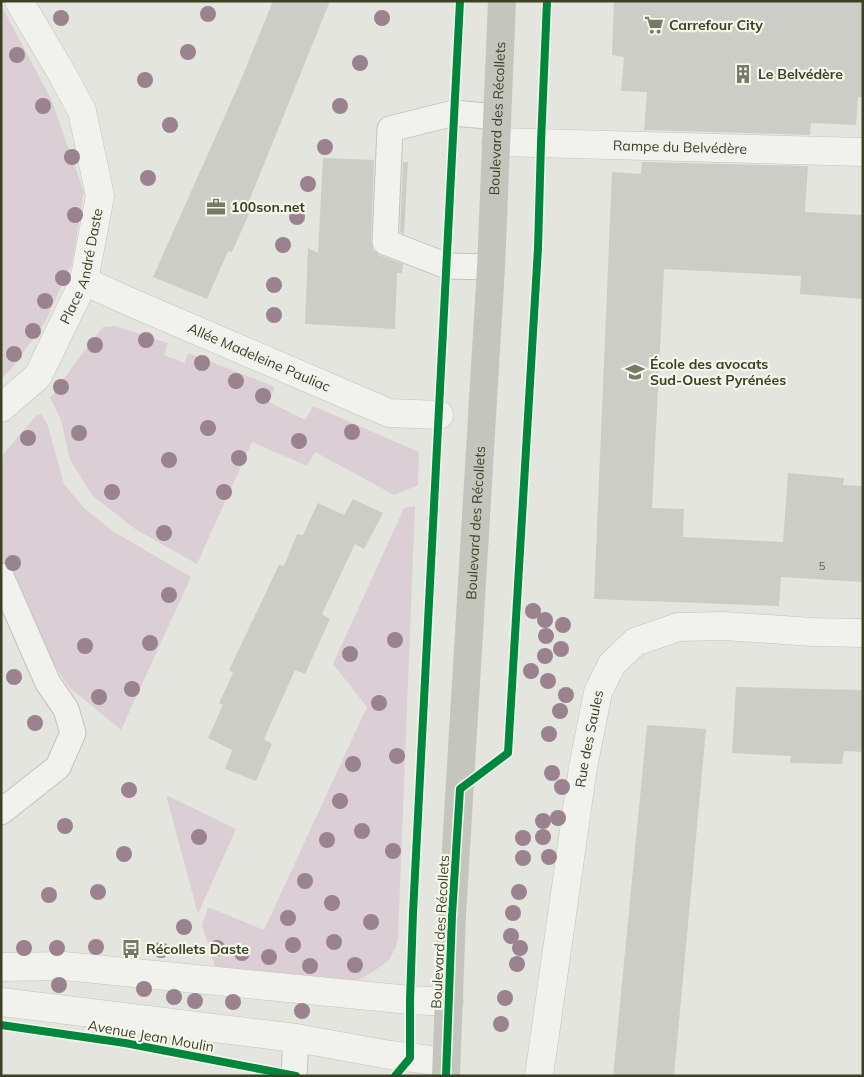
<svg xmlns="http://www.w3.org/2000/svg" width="864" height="1077" font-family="Mulish,sans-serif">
	<rect width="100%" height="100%" fill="#e5e5df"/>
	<g fill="#dbcfd5">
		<polygon points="1,5 51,99 84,192 72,264 45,322 12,368 1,379"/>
		<polygon points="115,326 168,343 164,355 185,363 188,353 275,387 269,402 305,420 313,406 419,452 418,485 394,495 315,452 307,466 252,442 197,564 135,529 92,495 70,460 61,420 50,398 84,351 103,327"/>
		<polygon points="38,414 42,415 48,426 64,484 84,508 114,532 191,577 121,730 69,687 35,638 14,597 3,564 1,549 1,469 3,454"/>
		<polygon points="415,506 398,938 396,947 389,960 373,972 358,980 331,983 217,973 202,925 208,907 264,930 367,707 333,664 404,508"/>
		<polygon points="166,795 236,829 198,914"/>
	</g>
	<g fill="#cdcdc7">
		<polygon points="273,1 330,1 245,211 249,214 232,252 228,251 207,299 153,277 240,82"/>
		<polygon points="614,1 863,1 863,97 858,97 856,125 811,123 810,135 644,130 647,92 621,91 624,57 612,55"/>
		<polygon points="323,158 374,160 371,242 373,250 379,255 403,264 402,273 397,273 395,329 305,324 308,248 318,253"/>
		<polygon points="403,162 408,162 404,234 400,232"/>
		<polygon points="642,162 808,166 805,212 863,215 863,299 800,294 801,276 664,269 652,508 684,509 683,537 783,542 788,473 844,478 843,485 863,486 863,582 781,577 779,606 594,599 612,172 641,174"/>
		<polygon points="353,499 383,513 364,549 355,544 322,614 330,619 305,674 295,670 264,739 272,744 256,781 225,769 232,750 208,738 223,705 219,703 233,673 229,670 279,565 284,566 297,534 303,535 318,503 344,515"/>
		<polygon points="736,687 863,690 863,752 844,751 842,764 790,763 791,756 732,753"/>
		<polygon points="647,725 706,729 674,1076 613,1076"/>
	</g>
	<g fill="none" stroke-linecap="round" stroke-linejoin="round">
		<g stroke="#c3c3bd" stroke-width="27">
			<g id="service">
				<polyline points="491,267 447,266 385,242 390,129 454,113 497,117"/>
				<polyline points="1,576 48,683 66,709 73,733 58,767 1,812"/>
				<polyline points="294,1076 296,1038"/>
			</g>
		</g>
		<g stroke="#c3c3bd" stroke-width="29">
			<g id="minor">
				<path id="s1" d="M 496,142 L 863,152"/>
				<path id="s2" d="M 84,281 L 128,301 L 389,413 L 439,415"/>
				<path id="s3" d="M 1,408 L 38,376 L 84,281 L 100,196 L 82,111 L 61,72 L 19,1"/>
				<polyline points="1,967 64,966 410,1000 449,1002"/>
				<polyline points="1,1002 296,1038 390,1055 446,1062"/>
				<path id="s4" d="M 539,1076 L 583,767 L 598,692 L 612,664 L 635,642 L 678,627 L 724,626 L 812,632 L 863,633"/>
			</g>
		</g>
		<use href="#service" stroke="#f1f2ee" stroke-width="25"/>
		<use href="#minor" stroke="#f1f2ee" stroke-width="28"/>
		<path stroke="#c4c5bd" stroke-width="28" id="s5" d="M 446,1076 L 452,915 L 491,267 L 502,1"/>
		<g stroke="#f5f6ec" stroke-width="11">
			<g id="cycleway">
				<polyline points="1,1025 125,1043 296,1076"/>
				<polyline points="395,1076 410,1058 410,1000 413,913 460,1"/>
				<polyline points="446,1076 452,915 460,789 508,753 538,248 541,143 547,1"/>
			</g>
		</g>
		<use href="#cycleway" stroke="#00873e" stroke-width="8"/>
	</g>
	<g fill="#9a828f">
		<circle cx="208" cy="14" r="8"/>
		<circle cx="61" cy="18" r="8"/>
		<circle cx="382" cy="18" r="8"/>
		<circle cx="188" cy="52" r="8"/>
		<circle cx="17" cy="55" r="8"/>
		<circle cx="360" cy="63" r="8"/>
		<circle cx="145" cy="80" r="8"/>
		<circle cx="43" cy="106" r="8"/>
		<circle cx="340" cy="106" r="8"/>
		<circle cx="170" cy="125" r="8"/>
		<circle cx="325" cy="147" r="8"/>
		<circle cx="72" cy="157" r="8"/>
		<circle cx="148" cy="178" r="8"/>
		<circle cx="308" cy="184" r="8"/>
		<circle cx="75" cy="215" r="8"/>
		<circle cx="297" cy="217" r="8"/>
		<circle cx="283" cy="245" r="8"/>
		<circle cx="63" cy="278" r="8"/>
		<circle cx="274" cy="285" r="8"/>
		<circle cx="45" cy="301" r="8"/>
		<circle cx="274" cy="315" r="8"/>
		<circle cx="33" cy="331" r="8"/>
		<circle cx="146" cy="340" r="8"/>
		<circle cx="95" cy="345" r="8"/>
		<circle cx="14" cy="354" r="8"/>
		<circle cx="202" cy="363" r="8"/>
		<circle cx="236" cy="381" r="8"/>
		<circle cx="61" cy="387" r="8"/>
		<circle cx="263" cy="396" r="8"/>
		<circle cx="208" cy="428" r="8"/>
		<circle cx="352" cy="432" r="8"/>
		<circle cx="79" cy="433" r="8"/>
		<circle cx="28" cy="438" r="8"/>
		<circle cx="299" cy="441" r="8"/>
		<circle cx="239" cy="458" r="8"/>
		<circle cx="169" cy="460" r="8"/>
		<circle cx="112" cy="492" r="8"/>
		<circle cx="224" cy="492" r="8"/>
		<circle cx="164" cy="533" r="8"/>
		<circle cx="13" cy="563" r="8"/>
		<circle cx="169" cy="595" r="8"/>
		<circle cx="533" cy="611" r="8"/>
		<circle cx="545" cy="620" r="8"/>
		<circle cx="563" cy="625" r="8"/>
		<circle cx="546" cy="636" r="8"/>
		<circle cx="395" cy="640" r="8"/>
		<circle cx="150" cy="643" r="8"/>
		<circle cx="85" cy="646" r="8"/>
		<circle cx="561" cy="649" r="8"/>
		<circle cx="350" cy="654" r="8"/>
		<circle cx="545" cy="656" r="8"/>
		<circle cx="531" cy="671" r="8"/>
		<circle cx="14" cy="677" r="8"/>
		<circle cx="548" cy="681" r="8"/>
		<circle cx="132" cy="689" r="8"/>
		<circle cx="566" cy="695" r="8"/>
		<circle cx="99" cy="697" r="8"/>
		<circle cx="379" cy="703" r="8"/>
		<circle cx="560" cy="711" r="8"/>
		<circle cx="35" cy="723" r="8"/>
		<circle cx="549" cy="734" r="8"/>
		<circle cx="397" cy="756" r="8"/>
		<circle cx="353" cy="764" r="8"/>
		<circle cx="552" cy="773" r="8"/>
		<circle cx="562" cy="787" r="8"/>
		<circle cx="129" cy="790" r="8"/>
		<circle cx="340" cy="801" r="8"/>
		<circle cx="558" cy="818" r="8"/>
		<circle cx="543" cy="821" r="8"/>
		<circle cx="65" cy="826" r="8"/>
		<circle cx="362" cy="831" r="8"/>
		<circle cx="199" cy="837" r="8"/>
		<circle cx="543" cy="837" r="8"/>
		<circle cx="523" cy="838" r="8"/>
		<circle cx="327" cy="840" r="8"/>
		<circle cx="393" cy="851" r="8"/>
		<circle cx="124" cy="854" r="8"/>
		<circle cx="549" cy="857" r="8"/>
		<circle cx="523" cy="858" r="8"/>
		<circle cx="305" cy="881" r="8"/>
		<circle cx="98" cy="892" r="8"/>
		<circle cx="519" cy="892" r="8"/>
		<circle cx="49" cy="895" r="8"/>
		<circle cx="332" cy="903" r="8"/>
		<circle cx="513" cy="913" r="8"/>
		<circle cx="288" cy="918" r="8"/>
		<circle cx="371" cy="922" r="8"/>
		<circle cx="184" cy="927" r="8"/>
		<circle cx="511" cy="936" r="8"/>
		<circle cx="334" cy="942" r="8"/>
		<circle cx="293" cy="945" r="8"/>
		<circle cx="131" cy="946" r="8"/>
		<circle cx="96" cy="947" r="8"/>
		<circle cx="24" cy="948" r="8"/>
		<circle cx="57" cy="948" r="8"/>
		<circle cx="217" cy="948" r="8"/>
		<circle cx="520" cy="948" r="8"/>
		<circle cx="161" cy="950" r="8"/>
		<circle cx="242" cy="953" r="8"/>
		<circle cx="269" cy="957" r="8"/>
		<circle cx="517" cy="964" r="8"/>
		<circle cx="355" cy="965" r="8"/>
		<circle cx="310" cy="966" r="8"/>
		<circle cx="59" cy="985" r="8"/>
		<circle cx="144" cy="989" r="8"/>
		<circle cx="174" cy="997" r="8"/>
		<circle cx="505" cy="998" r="8"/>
		<circle cx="195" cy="1001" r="8"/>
		<circle cx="233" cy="1002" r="8"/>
		<circle cx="302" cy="1011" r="8"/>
		<circle cx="501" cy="1024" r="8"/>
	</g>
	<defs>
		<g id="supermarket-bare" transform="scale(1.5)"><path d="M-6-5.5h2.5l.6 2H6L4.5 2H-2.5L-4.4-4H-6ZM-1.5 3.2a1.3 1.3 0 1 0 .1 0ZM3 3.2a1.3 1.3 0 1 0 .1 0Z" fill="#777a66" stroke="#f5f6ec" stroke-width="2.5" paint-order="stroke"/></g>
		<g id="building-bare" transform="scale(1.5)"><path d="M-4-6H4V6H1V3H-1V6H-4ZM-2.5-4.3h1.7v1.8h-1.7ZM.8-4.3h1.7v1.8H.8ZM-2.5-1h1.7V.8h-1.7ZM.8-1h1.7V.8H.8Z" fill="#777a66" stroke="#f5f6ec" stroke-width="2.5" paint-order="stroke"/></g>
		<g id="office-bare" transform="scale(1.5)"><path d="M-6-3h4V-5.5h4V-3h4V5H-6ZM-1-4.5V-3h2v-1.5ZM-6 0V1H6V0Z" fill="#777a66" stroke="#f5f6ec" stroke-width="2.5" paint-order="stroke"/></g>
		<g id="university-bare" transform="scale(1.5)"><path d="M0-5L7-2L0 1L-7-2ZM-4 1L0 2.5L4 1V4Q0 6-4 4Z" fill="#777a66" stroke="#f5f6ec" stroke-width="2.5" paint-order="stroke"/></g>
		<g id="bus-bare" transform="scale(1.5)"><path d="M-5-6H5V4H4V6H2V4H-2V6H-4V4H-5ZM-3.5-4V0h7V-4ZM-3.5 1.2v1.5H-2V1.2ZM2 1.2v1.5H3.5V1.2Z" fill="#777a66" stroke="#f5f6ec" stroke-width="2.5" paint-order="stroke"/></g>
	</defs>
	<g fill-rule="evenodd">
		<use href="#supermarket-bare" x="654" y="25"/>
		<use href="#building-bare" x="743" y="74"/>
		<use href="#office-bare" x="216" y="207"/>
		<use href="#university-bare" x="635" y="372"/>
		<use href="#bus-bare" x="131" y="949"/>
	</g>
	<g text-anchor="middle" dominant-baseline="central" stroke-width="4.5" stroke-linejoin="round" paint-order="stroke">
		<g font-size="11" fill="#61644e">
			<text x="822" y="566">5</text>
		</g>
		<g font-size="14" font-weight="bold" fill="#3c4025" stroke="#f5f6ec" text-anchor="start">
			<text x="669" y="25">Carrefour City</text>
			<text x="758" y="74">Le Belvédère</text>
			<text x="231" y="207">100son.net</text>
			<text x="650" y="364">École des avocats<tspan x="650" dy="16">Sud-Ouest Pyrénées</tspan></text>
			<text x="146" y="949">Récollets Daste</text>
		</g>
		<g font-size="14" fill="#3c4025" stroke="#f5f6ec">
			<text stroke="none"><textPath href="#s5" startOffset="959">Boulevard des Récollets</textPath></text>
			<text stroke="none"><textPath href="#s1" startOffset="184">Rampe du Belvédère</textPath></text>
			<text stroke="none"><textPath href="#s3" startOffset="168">Place André Daste</textPath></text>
			<text stroke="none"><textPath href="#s2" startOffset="191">Allée Madeleine Pauliac</textPath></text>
			<text stroke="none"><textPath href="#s5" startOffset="554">Boulevard des Récollets</textPath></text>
			<text stroke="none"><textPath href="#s4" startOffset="341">Rue des Saules</textPath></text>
			<text transform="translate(440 932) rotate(-87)">Boulevard des Récollets</text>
			<text transform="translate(151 1036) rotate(10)">Avenue Jean Moulin</text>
		</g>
	</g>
	<rect width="864" height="1077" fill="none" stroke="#3c4025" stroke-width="5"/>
</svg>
